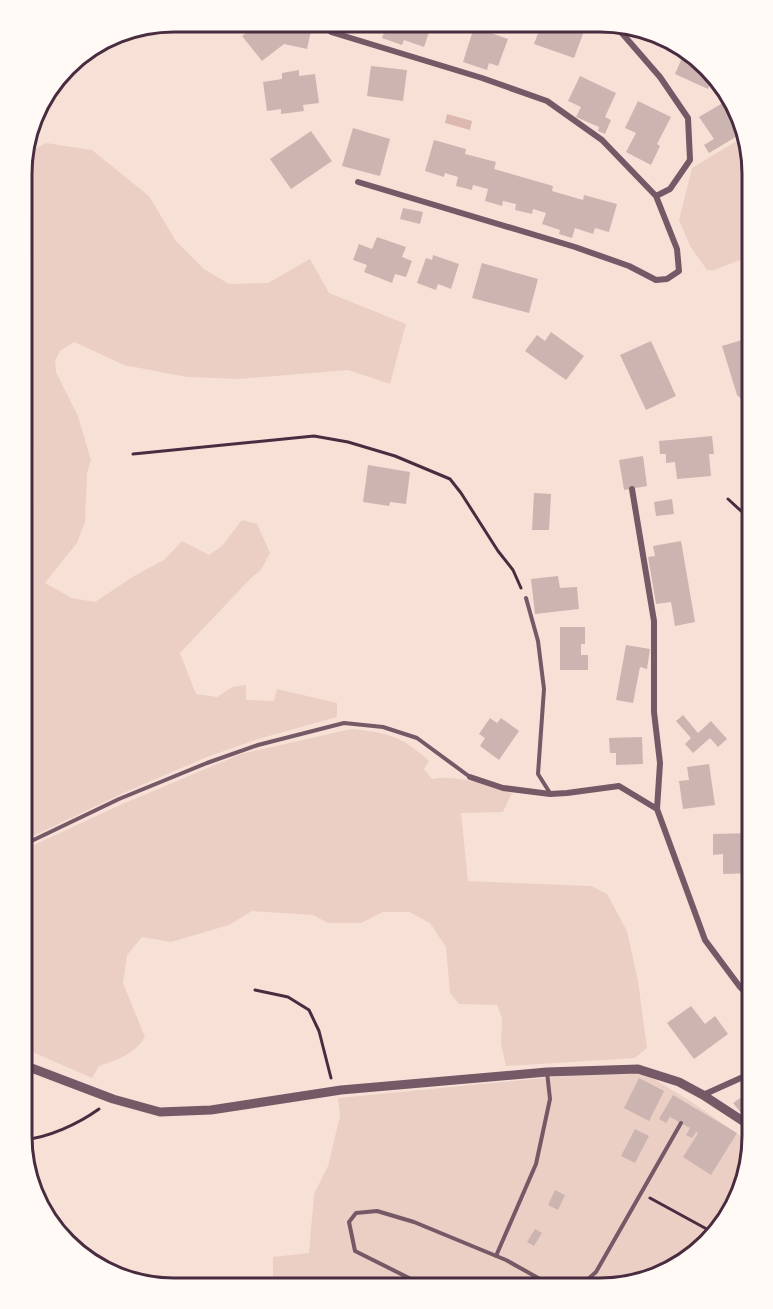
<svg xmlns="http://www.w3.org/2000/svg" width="773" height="1309" viewBox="0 0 773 1309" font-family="'Roboto Condensed',sans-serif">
<rect width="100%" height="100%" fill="#f7e1d7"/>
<!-- green -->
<path fill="#ebcfc5" d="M745,136L752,174V284L740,260L714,270H707L690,246L679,220L692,168Z
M46,143L92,150L149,196L176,241L204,269L229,284L268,283L310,259L329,293L406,324L390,384L348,370L238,379L187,377L124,365L74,342L60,351L55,361L56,372L78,416L91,460L87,473L85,522L77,543L45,583L72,598L95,602L134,576L164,560L182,541L209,555L222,546L242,520L257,524L270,553L261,570L251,578L180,653L196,694L217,697L232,687L246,685V700L274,701L277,689L337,703V717L258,739L207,757L121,794L21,842L22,155Z
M351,729C386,732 402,736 429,761L424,769L432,779C459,774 486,786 512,793L503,812L461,813L468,881L591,886L607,894L627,931L638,981L647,1048L635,1058L506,1066L501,1044L502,1019L497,1005L459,1004L450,993L446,947L430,923L409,912H383L361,923H328L313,915L252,911L229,925L171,942L142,937L127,955L123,983L145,1037C135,1054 117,1060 99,1066L92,1078L21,1047V851L120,805L241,754Z
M638,1069L693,1103L752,1144L721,1228L658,1277L600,1288L273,1287V1257L309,1253L314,1194L328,1166L340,1116L338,1098Z"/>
<!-- water -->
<path fill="#dcb8b0" d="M447,114L472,121L470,130L445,123Z
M752,552V568L745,570L742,554Z"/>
<!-- building -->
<path fill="#ccb4b1" d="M261,22H313L307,49L284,44L262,61L242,36Z
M388,22H392L432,23L424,47L404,40L402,45L382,38Z
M542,23L579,24L586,26L574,58L534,44Z
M474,27L508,39L498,66L489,63L487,70L463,62Z
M685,51L700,59L713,77L708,89L675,74Z
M371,66L407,70L403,101L367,96Z
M299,70V76L315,74L319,103L303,105L304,111L281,114V109L267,111L263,82L282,79V73Z
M580,76L616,93L605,117L611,120L605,134L598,131L599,127L576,117L581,107L568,101Z
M638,101L671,117L657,144L660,146L651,165L626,152L636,133L625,128Z
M726,101L744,132L709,153L704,145L714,139L699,117Z
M353,128L390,139L380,176L342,166Z
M311,131L332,161L291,189L270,159Z
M434,140L466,149L465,154L496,162L494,169L553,186L552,191L583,200L584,195L617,204L609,232L595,228L593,234L575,228L572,238L559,234L560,230L542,224L546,213L533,209L532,214L515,210L516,204L503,201L502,206L485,201L488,189L473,185L472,190L456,186L458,177L445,173L444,177L425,171Z
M403,208L423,212L420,224L400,219Z
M377,237L406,247L402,257L412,261L406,277L395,274L392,283L364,272L367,265L353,260L359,244L372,249Z
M433,255L459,264L451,289L438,284L436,290L417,283L426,258L432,260Z
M482,263L538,279L529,313L472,298Z
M551,332L584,356L566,380L525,351L537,335L545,341Z
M742,340L748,358L752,357V409L737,395L722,346Z
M651,341L676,396L646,410L620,355Z
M712,436L714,454H709L711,476L677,479L675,462L666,463V454H660L659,441Z
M643,456L647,486L624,490L619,460Z
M368,465L410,472L406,504L390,502L389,506L363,502Z
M534,493L551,494L549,530H532Z
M672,499L674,514L656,516L654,502Z
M681,541L695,622L675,626L671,602L656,604L648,557L655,556L653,546Z
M558,576L560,588L577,587L579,609L535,614L531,579Z
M560,627H585V644H581V655H588V670H560Z
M626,645L650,649L647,669L640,667L633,703L616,700Z
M683,715L698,733L711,721L727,739L718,747L710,738L693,753L685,744L691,738L676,721Z
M490,718L497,723L501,718L519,731L499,760L480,746L485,738L479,734Z
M642,737L643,764L616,765V753H610L609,738Z
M709,764L715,805L683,809L679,781L689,780L687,767Z
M752,833V873L723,874V854L713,855V834Z
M691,1006L705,1024L715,1016L728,1034L694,1059L667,1023Z
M639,1078L664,1091L649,1121L624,1108Z
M673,1095L737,1133L711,1175L683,1157L698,1133L696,1132L692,1138L686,1135L690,1128L670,1117L666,1123L659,1119Z
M740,1098L748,1110L742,1114L733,1103Z
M635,1129L649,1136L635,1163L621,1156Z
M555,1190L565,1195L558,1210L548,1205Z
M535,1229L542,1233L534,1246L527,1242Z"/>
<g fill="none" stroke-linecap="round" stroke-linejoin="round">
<!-- path -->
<path stroke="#4a2c40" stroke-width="3" d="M133,454L314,436L348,442L395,456L450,479L461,493L498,551L513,570L521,588
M728,499L752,521
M255,990L288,997L309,1010L319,1031L331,1078
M22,1140C48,1138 78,1124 99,1109
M650,1198L714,1233"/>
<!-- service -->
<path stroke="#755966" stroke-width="4" d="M526,598L538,641L544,689L538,774L550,793
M21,846L119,799L207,763L258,745L344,723L383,727L417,738L470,777
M496,1256L536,1164L550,1099L547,1072
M427,1287L355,1251L349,1222L356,1213L377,1211L414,1222L506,1260L556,1288
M578,1288L596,1272L681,1123"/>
<!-- minor -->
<path stroke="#755966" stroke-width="6" d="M331,32L482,78L547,101L602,140L656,196L670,189L690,160L688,118L660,77L614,24
M358,182L575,247L629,266L656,280L667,279L679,271L677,249L656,196
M632,489L654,621V712L660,763L657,809
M470,777L503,788L550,794L567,793L619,786L657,809L705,940L740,987L752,999
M703,1095L743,1077L752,1076"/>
<!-- tertiary -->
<path stroke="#755966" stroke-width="9" d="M21,1064L113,1099L160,1112L211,1110L341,1090L547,1072L638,1069L679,1082L703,1095L752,1127"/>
</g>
<!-- crop -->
<path d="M0 0H773V1309H0ZM174 32H600A142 142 0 0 1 742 174V1136A142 142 0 0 1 600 1278H174A142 142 0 0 1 32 1136V174A142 142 0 0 1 174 32Z" fill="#fffaf5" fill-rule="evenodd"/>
<path fill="none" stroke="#4a2c40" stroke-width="3" d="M174 32H600A142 142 0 0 1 742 174V1136A142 142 0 0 1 600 1278H174A142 142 0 0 1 32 1136V174A142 142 0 0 1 174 32Z"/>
</svg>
